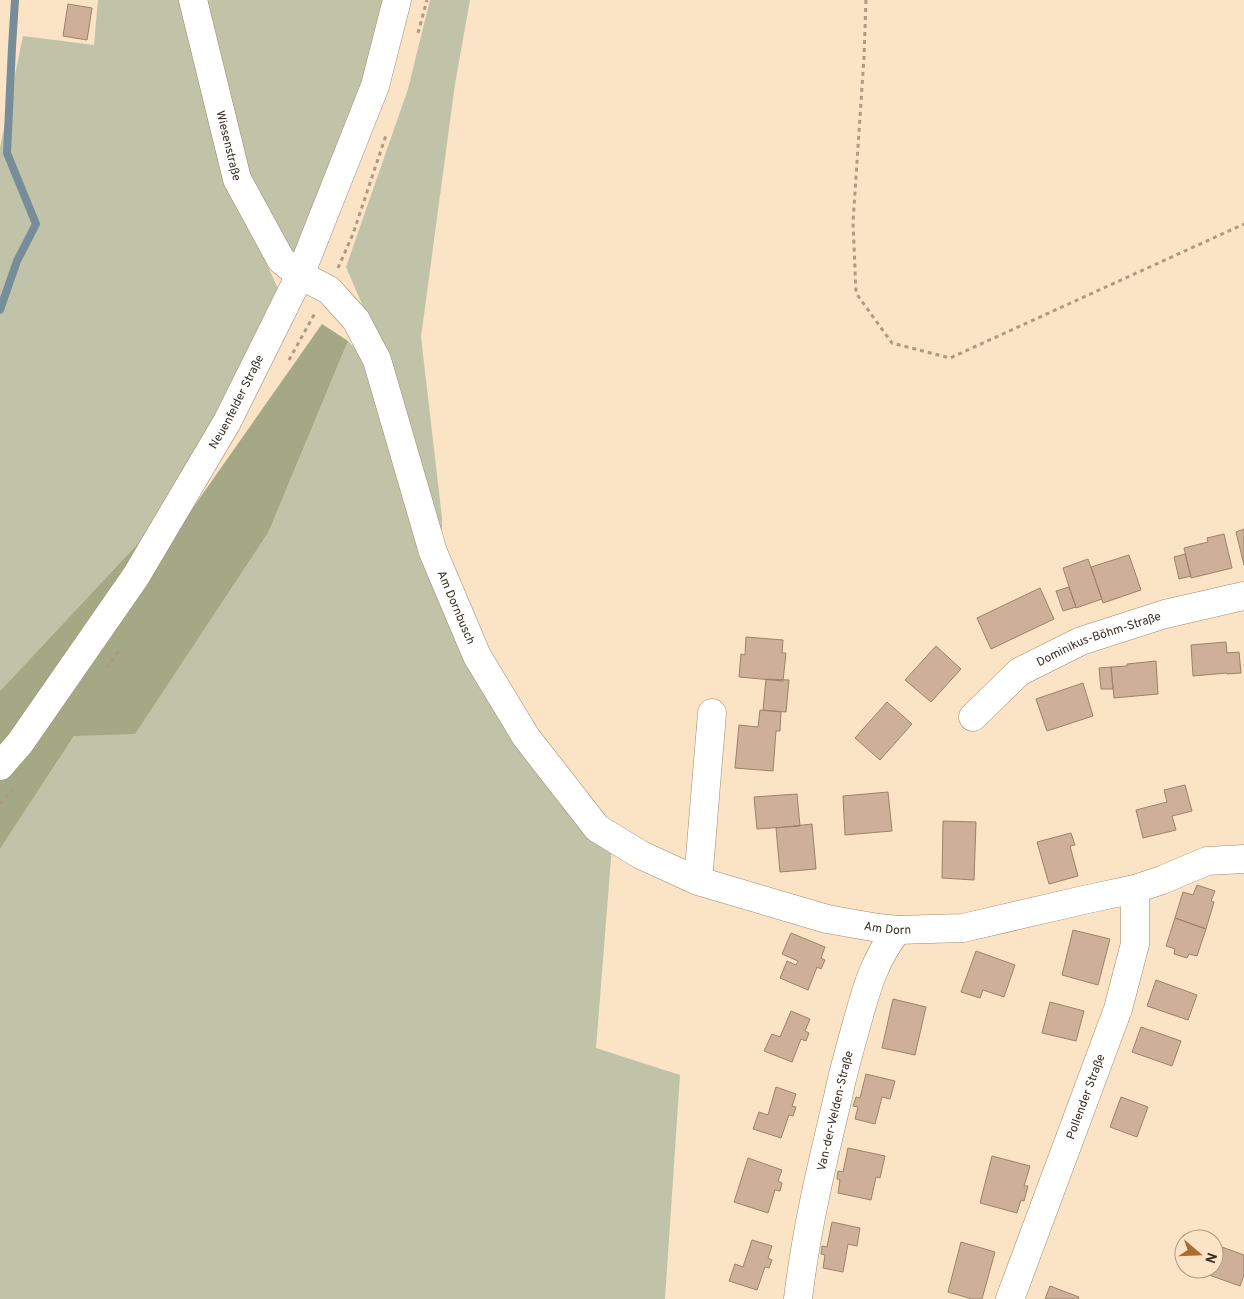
<svg xmlns="http://www.w3.org/2000/svg" width="1244" height="1299" viewBox="0 0 1244 1299" font-family="Overpass,sans-serif">
<rect width="100%" height="100%" fill="#fbe3c5"/>
<!-- green -->
<path fill="#c0c3a8" d="M98,0H189L232,188L281,295L157,537H144L0,691V147L23,36L94,45Z
M200,0H386L368,85L294,258L243,175Z
M430,0H470L455,84L421,337L442,518V545L388,365L346,267L408,89Z
M348,341L369,363L468,652L612,846L596,1048L680,1075L665,1299H0V849L74,736L269,531Z"/>
<!-- forest -->
<path fill="#a4a884" d="M322,324L348,341L269,531L135,734L74,736L0,849V691L144,537L171,539Z"/>
<g fill="none" stroke-linecap="round" stroke-linejoin="round">
<!-- stream -->
<path stroke="#788d9a" stroke-width="8" d="M0,310L17,261L36,224L7,153L12,47L15,0"/>
</g>
<!-- building -->
<path fill="#cdb097" stroke="#9d826a" d="M68,4L92,8L87,40L63,36Z
M1244,529V565L1236,532Z
M1224,534L1232,568L1191,578L1184,548L1208,542L1207,538Z
M1185,554L1191,576L1179,579L1174,557Z
M1129,555L1141,590L1103,603L1091,567Z
M1088,559L1102,599L1076,608L1063,568Z
M1069,587L1076,607L1063,611L1056,591Z
M1040,588L1054,619L991,649L977,618Z
M746,637L783,640L782,653H786L783,681L739,677L741,654L745,655Z
M1226,642L1227,653L1239,652L1241,673L1227,674V673L1193,676L1191,645Z
M936,646L961,669L931,702L905,680Z
M1156,661L1158,694L1114,698L1111,667L1127,666V664Z
M1111,667L1113,689H1101L1099,668Z
M766,679L789,680L786,712L763,710Z
M1083,683L1093,716L1047,731L1036,699Z
M887,702L912,724L880,760L855,738Z
M760,710L781,712L780,731H776L773,771L735,768L739,725L758,727Z
M1185,785L1192,811L1172,816L1176,830L1143,838L1136,810L1167,802L1164,790Z
M888,792L892,831L845,835L843,796Z
M797,794L800,826L757,829L754,797Z
M943,821L976,822L974,880L942,878Z
M812,824L816,869L780,872L776,828Z
M1071,833L1075,845L1070,846L1078,876L1049,884L1037,842Z
M1197,885L1215,891L1211,901L1214,902L1206,929L1175,918L1183,892L1193,895Z
M1175,918L1206,929L1197,956L1189,954L1187,958L1174,954L1175,949L1166,946Z
M1073,930L1110,939L1098,985L1062,975Z
M791,933L825,947L821,958L825,960L821,969L817,967L808,990L780,978L787,961L796,965L798,961L782,954Z
M976,951L1015,965L1004,997L983,990L980,998L961,992Z
M1156,980L1197,995L1188,1020L1147,1006Z
M893,999L926,1007L915,1055L882,1048Z
M1050,1002L1084,1011L1076,1041L1042,1033Z
M791,1011L810,1019L805,1031L809,1033L806,1041L801,1039L792,1062L764,1051L772,1034L780,1037Z
M1141,1027L1181,1041L1172,1066L1132,1052Z
M866,1074L895,1081L890,1099L882,1097L875,1124L855,1119L858,1107L853,1106L856,1097L860,1098Z
M776,1087L796,1094L792,1106L796,1107L793,1116L789,1115L781,1138L753,1129L759,1112L768,1115Z
M1121,1097L1148,1107L1137,1137L1110,1127Z
M848,1148L885,1156L880,1178L876,1177L871,1200L838,1193L840,1180L837,1179L838,1171L843,1172Z
M992,1156L1030,1166L1024,1186H1028L1024,1201L1021,1200L1017,1213L980,1203Z
M748,1158L782,1170L778,1181L782,1183L780,1191L775,1190L768,1213L734,1202Z
M832,1222L860,1228L857,1246L848,1244L843,1272L823,1268L825,1255L821,1254L822,1246L827,1247Z
M752,1240L772,1246L768,1258L772,1260L769,1268L765,1267L757,1290L729,1281L735,1264L743,1267Z
M961,1242L995,1252L982,1299H972L948,1292Z
M1219,1246L1244,1255V1275L1240,1286L1209,1275L1211,1269H1214V1260Z
M1050,1286L1079,1297L1078,1299H1045Z"/>
<g fill="none" stroke-linecap="round" stroke-linejoin="round">
<!-- minor casing -->
<g stroke="#a08a6e" stroke-width="29">
<g id="minor">
<path id="s1" d="M193,0L237,179L281,260L300,275L329,290L356,320L377,360L433,552L477,656L526,737L597,828L641,855L698,881L827,919L878,928L898,930L963,928L1088,899L1135,889L1162,880L1207,861L1244,859"/>
<path id="s2" d="M973,717L1019,672L1081,641L1165,614L1244,596"/>
<path d="M698,881L712,713"/>
<path id="s3" d="M798,1299C806,1230 822,1164 838,1097C843,1072 850,1048 857,1023C866,990 875,957 898,930"/>
<path id="s4" d="M1010,1299L1118,1009L1135,944V889"/>
</g>
</g>
<!-- secondary casing -->
<g stroke="#a08a6e" stroke-width="29">
<g id="secondary">
<path id="s5" d="M0,766L20,743L136,576L227,422L300,275L375,86L397,0"/>
</g>
</g>
<!-- path -->
<path stroke="#ad9a84" stroke-width="3" stroke-dasharray="4 4" stroke-linecap="butt" d="M866,0L864,57L853,222L856,293L892,343L950,358L1244,224
M418,33L427,0
M338,268L353,234L386,135
M289,360L315,313
M107,668L119,650
M0,804L13,789"/>
<!-- minor -->
<use href="#minor" stroke="#fff" stroke-width="28"/>
<!-- secondary -->
<use href="#secondary" stroke="#fff" stroke-width="28"/>
</g>
<g text-anchor="middle" stroke-width="4.5" stroke-linejoin="round" paint-order="stroke">
<!-- street labels -->
<g font-size="12" fill="#382e23" stroke="#fbe3c5">
<text dy="4" stroke="none"><textPath href="#s1" startOffset="150">Wiesenstraße</textPath></text>
<text dy="4" stroke="none"><textPath href="#s5" startOffset="435">Neuenfelder Straße</textPath></text>
<text dy="4" stroke="none"><textPath href="#s1" startOffset="679">Am Dornbusch</textPath></text>
<text dy="4" stroke="none"><textPath href="#s2" startOffset="151">Dominikus-Böhm-Straße</textPath></text>
<text dy="4" stroke="none"><textPath href="#s1" startOffset="1252">Am Dorn</textPath></text>
<text dy="4" stroke="none"><textPath href="#s4" startOffset="216">Pollender Straße</textPath></text>
<text dy="4" stroke="none"><textPath href="#s3" startOffset="192">Van-der-Velden-Straße</textPath></text>
</g>
</g>
<!-- north arrow -->
<g transform="translate(1199 1254) rotate(109)"><circle r="24" fill="#fbe3c5" stroke="#ad9b84"/>
<path d="M0-4L9 19L0 12L-9 19Z" fill="#aa6c31"/>
<text y="-8" font-size="14" font-weight="bold" text-anchor="middle" fill="#382e23">N</text>
</g>
</svg>
